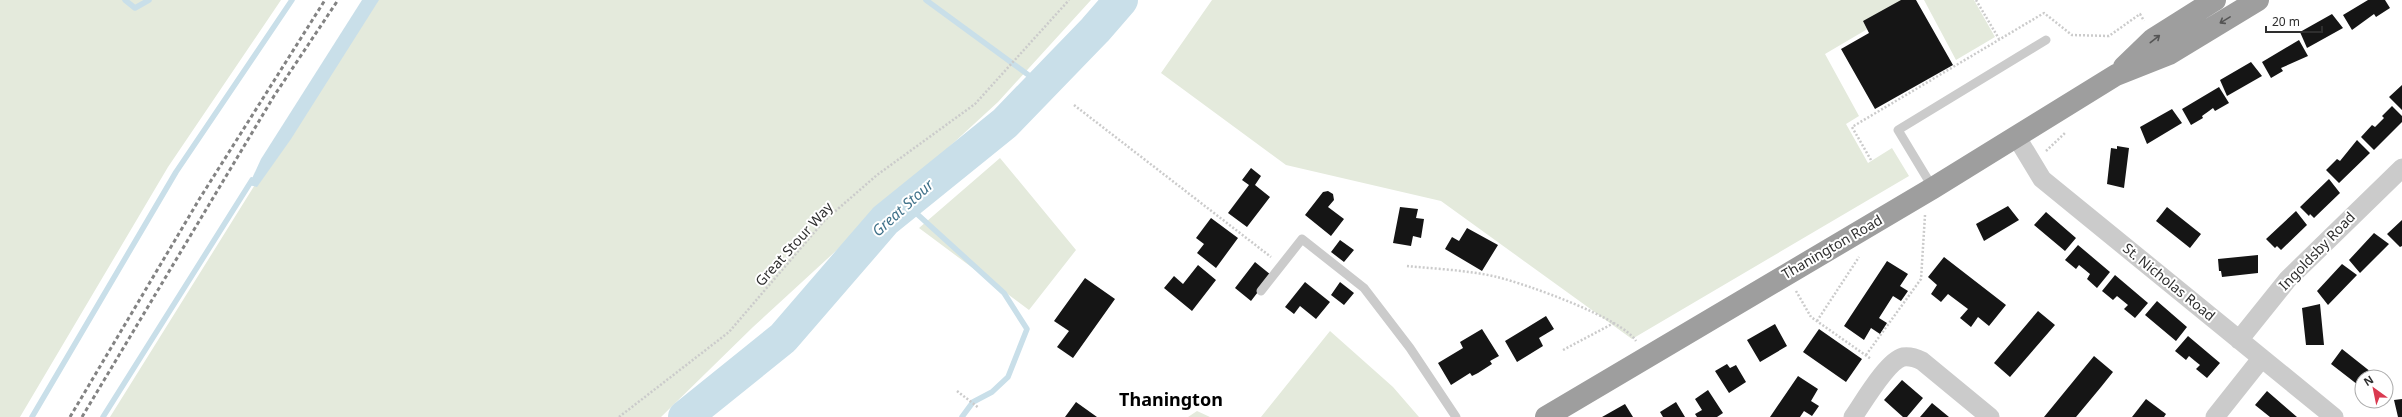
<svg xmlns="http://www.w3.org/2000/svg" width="2402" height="417" viewBox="0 0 2402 417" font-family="'Noto Sans',sans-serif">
<rect width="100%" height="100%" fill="#fff"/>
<!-- green -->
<path fill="#e4eadc" d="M0,0H281L168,167L20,417H0Z
M375,0H1091L998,102L753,327L661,417H110L311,95Z
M1212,0H1911L1910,4L1825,54L1859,116L1846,124L1868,163L1892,148L1909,176L1632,339L1441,201L1286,165L1161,73Z
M1924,0H1974L1995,37L1956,60Z
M1000,158L1076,250L1029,310L919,228Z
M1330,331L1393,387L1419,417H1261Z
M1197,411L1210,417H1188Z"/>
<!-- water -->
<path fill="#c9dfe9" d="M362,0H379L291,139L257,187L249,185L261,159Z"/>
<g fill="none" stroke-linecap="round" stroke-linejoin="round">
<!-- stream -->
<path stroke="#c9dfe9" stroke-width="5.5" d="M125,0L135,8L149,0
M926,0L1042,85
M905,203L1004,293L1027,329L1008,377L992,392L973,402L962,417
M32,417L176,172L292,0
M103,417L252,180"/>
<!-- river -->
<path stroke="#c9dfe9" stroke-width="34" d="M685,417L783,338L885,220L1005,123L1095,30L1121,0"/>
</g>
<!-- building -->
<path fill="#151515" d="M1901,0H1916L1953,65L1875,109L1841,49L1869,33L1863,21Z
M2368,0H2385L2390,8L2376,17L2374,14L2352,30L2343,15Z
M2332,14L2343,28L2307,48L2300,32Z
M2299,40L2308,56L2281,68L2283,71L2271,78L2262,62Z
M2251,62L2262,76L2227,96L2220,80Z
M2402,85V110L2389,97Z
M2219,87L2229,103L2215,111L2213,108L2209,111L2202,116L2203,118L2191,125L2182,109Z
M2392,106L2402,116V122L2374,150L2361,137L2372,125L2375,127L2384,118L2382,116Z
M2172,109L2182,123L2147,144L2140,127Z
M2357,140L2370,153L2339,183L2326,170L2337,159L2340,161Z
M2117,146L2129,148L2124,188L2107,184L2111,148L2117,149Z
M1251,168L1261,176L1255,185L1270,197L1247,227L1228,213L1249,185L1242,180Z
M2329,179L2340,193L2314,218L2310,214L2309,216L2300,207Z
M1328,191L1333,194L1334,200L1328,207L1344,219L1331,236L1305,215L1323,192Z
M2008,206L2019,220L1984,241L1976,224Z
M1400,207L1418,209L1416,218L1424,219L1421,238L1413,236L1411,246L1393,243Z
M2167,207L2201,234L2190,248L2156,221Z
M2296,211L2307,225L2281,250L2277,246L2275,248L2266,239Z
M2046,212L2076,238L2065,251L2034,225Z
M1211,218L1238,238L1216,268L1197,253L1204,244L1196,238Z
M2402,220V246L2400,247L2387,234Z
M1467,228L1498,245L1482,271L1445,249L1452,237L1459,241Z
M2374,233L2389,244L2360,273L2349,260Z
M1340,240L1354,250L1344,262L1331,252Z
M2078,245L2110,272L2097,288L2087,279L2090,274L2079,265L2076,269L2065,260Z
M2258,255V273L2222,277L2221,271H2219L2218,259Z
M1944,257L2006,305L1989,326L1978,317L1971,327L1960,318L1968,309L1948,294L1941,302L1931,294L1937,285L1928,277Z
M1887,261L1908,274L1900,286L1908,291L1901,301L1893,296L1879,318L1887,323L1880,334L1871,328L1864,340L1844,326Z
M1255,262L1271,275L1251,301L1235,288Z
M2342,264L2357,275L2328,305L2317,291Z
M1198,265L1216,280L1192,311L1164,288L1174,276L1183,284Z
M2115,275L2148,303L2135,318L2124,309L2128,305L2117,296L2113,300L2102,291Z
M1085,278L1115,299L1073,358L1057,347L1069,331L1054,321Z
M1305,282L1330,302L1316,319L1300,306L1294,314L1285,307Z
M1340,282L1354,293L1344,305L1331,295Z
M2157,301L2187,327L2176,341L2145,315Z
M2320,304L2324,345H2306L2302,308Z
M2038,311L2055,325L2010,377L1994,363Z
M1546,316L1554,329L1539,338L1543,346L1517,362L1505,341Z
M1775,324L1787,346L1760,362L1747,340Z
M1482,329L1499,356L1490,361L1492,364L1478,373L1472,376L1470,373L1451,385L1438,363L1463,348L1460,342Z
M1819,329L1862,359L1846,382L1803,352Z
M2188,336L2220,363L2207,378L2196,369L2200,365L2195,361L2189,356L2186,360L2175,351Z
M2342,349L2376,376L2362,377V388L2331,364Z
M2094,356L2113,372L2101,387L2076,417H2044Z
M1727,364L1730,368L1736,365L1746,382L1729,393L1715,371Z
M1798,376L1818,389L1811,401L1819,406L1812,416L1804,411L1800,417H1770Z
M1902,380L1923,398L1907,417H1903L1884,400Z
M1708,390L1723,413L1717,417H1697L1695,414L1702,410L1695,399Z
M2267,391L2297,417H2270L2255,405Z
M2146,399L2166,414L2164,417H2132Z
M2402,399V417H2398L2394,400Z
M1076,402L1097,417H1065Z
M1676,402L1685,417H1663L1660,412Z
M1932,403L1949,417H1920Z
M1625,404L1633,417H1602Z"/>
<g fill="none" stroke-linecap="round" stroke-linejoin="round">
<!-- path -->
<path stroke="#cbcbcb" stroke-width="2.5" stroke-dasharray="2 2" stroke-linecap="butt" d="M1976,0L1999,39
M1074,105L1271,257
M2046,151L2066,132
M1871,160L1852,127L2044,13L2072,35L2109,36L2140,14L2144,21
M1407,266C1436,269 1468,270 1497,277C1526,284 1622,318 1636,341
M1796,291L1811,317L1871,359
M1817,321L1859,257
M1563,350L1614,323
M1866,355L1921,279L1925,215
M957,391L979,408
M619,417L729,332L824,221L877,175L975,104L1069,0"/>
<!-- service -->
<path stroke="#cbcbcb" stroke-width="9" d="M1933,188L1898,130L2046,40
M1261,291L1302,239L1364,288L1410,348L1456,417"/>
<!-- minor -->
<path stroke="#cbcbcb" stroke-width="19" d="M2016,136L2042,179L2334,417
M2239,340L2288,279L2402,168
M1853,417C1863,403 1887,361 1903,357C1910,356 1916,358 1922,361L1990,417
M2215,417L2261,359"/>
<!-- trunk -->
<path stroke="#9e9e9e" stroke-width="22" d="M2124,67L2153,39L2215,0
M1546,417L1933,188L2116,75L2169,54L2258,0"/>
<!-- rail -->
<path stroke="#838383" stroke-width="3" stroke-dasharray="4 3" stroke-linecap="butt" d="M70,417L200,198L325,0
M82,417L274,96L338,0"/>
</g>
<!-- one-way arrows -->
<defs><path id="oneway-shaft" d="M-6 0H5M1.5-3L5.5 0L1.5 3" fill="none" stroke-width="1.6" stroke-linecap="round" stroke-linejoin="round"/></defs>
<g stroke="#555">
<use href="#oneway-shaft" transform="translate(2225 20) rotate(149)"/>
<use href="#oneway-shaft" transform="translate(2155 39) rotate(-38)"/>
</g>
<g text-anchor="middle" stroke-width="4" stroke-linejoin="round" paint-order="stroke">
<!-- street labels -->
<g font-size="14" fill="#2e2e2e" stroke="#fff">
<text transform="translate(794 244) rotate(-48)" y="5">Great Stour Way</text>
<text transform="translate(1832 247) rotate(-30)" y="5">Thanington Road</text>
<text transform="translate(2317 251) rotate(-46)" y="5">Ingoldsby Road</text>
<text transform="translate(2169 282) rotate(39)" y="5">St. Nicholas Road</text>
</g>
<!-- water labels -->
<g font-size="15" font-style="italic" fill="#41728a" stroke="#fff">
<text transform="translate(903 208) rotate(-42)" y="5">Great Stour</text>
</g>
<!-- district labels -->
<g font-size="18" font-weight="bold" fill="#000" stroke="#fff">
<text x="1171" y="406">Thanington</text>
</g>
</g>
<!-- north arrow -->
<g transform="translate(2374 389) rotate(327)"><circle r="19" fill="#ffffff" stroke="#ababab"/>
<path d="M0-3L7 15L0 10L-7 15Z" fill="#da3a50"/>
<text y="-6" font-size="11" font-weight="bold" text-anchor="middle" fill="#2e2e2e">N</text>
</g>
<!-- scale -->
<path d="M2266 26v6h56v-6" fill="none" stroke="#2e2e2e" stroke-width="2"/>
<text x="2272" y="26" font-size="12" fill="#2e2e2e" stroke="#ffffff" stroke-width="3" paint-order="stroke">20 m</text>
</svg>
